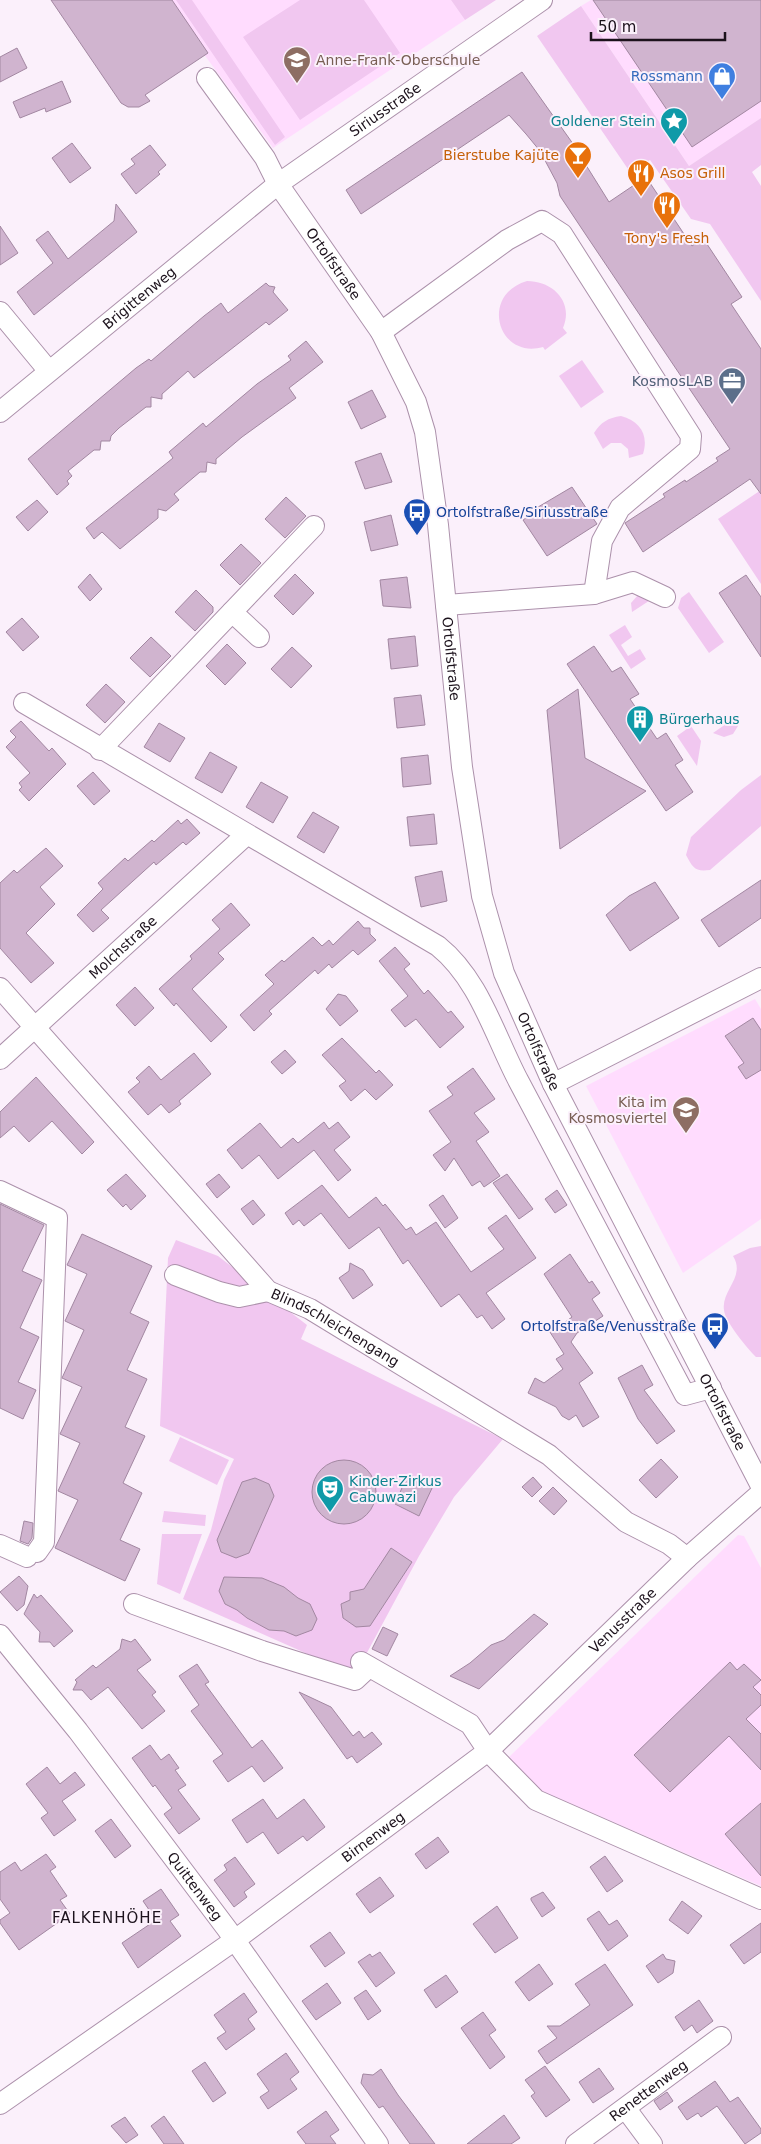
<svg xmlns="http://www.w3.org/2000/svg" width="761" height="2144" viewBox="0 0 761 2144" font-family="'DejaVu Sans',sans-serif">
<rect width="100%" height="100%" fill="#fbf0fb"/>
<!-- built -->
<path fill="#ffdcfe" d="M164,0H451L465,20L273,148Z
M591,0H761V118L689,166L581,6Z
M755,999L761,1009V1219L683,1273L586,1086Z
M738,1535L744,1536L761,1568V1886L544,1792L522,1777L508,1758Z"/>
<!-- green -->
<path fill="#f1c7f0" d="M176,0H192L285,137L275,145Z
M300,0H364L400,53L300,120L243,37Z
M451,0H496L465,20Z
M581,6L689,166L761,118V165L752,172L761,186V301L710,224L691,219L650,160L630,172L537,36Z
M527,281C553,281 574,302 563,328L567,333L545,350L543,347C498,360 479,295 527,281Z
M582,360L604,392L581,408L559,376Z
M621,416C640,421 649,435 643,454L629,458L628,449L621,443H611L603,449L594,433C601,422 608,418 621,416Z
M761,490V584L718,519Z
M689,592L724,642L709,653L678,608L681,598Z
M638,595L655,597L632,612L631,603Z
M625,625L632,637L621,645L628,656L640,649L646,659L631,669L609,635Z
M736,717L738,726L733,734L724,737L713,733Z
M691,726L701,741L697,766L677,736Z
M761,775V826L710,870C695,872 693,868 686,855L691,837L741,790Z
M176,1240L218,1256L307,1325L301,1339L503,1439L454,1497L419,1556L355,1675L183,1599L211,1530L224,1480L234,1459L160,1426L168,1258Z
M761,1246V1357H756C748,1349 725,1322 724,1310C721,1290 746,1277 733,1256L750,1248Z
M180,1437L229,1460L217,1485L169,1461Z
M164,1511L206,1515L205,1526L162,1522Z
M162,1534H202L180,1594L157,1584Z"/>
<!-- building -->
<path fill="#d0b4cf" stroke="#a287a1" d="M51,0H172L208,53L145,95L150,101L139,107H128L121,103Z
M593,0H761V101L692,147Z
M17,48L27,68L0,82V57Z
M522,72L571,141L609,202L646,177L692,246L703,238L742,297L731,304L761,349V494L750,479L643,552L625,523L665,497L663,494L685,480L686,482L718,461L716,458L730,449L588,238L560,196L557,183L540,151L526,134L509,115L361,214L346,190Z
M62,81L71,102L46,112L45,108L20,118L13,102Z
M72,143L91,168L70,183L52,158Z
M150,145L166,165L158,172L160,174L136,194L121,174L135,164L131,159Z
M116,204L137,232L34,315L17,292L53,263L36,240L48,231L68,259L114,221Z
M0,226L18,253L0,265Z
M266,283L269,286L275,287L273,292L288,310L269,325L266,322L194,378L188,371L162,394V399L151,397V407H146L119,428L111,436L110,441H101L100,450H94L68,471L72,476L67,481L69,484L57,495L28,459L136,368L149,359L151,361L204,316L221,303L228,313Z
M306,341L323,362L289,388L296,398L242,437L216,459V464L207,462L206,472H200L174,494L179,500L166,511L158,509V518L120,549L102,532L94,539L86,528L173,458L169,452L203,423L206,427L257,384L291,360L288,356Z
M372,390L386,417L361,429L348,402Z
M381,453L392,482L365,489L355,462Z
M572,487L597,524L547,556L523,520L535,512L533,510Z
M286,497L306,516L285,538L265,519Z
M37,500L48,512L28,531L16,517Z
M391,515L398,545L371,551L364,522Z
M241,544L261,563L240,585L220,565Z
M90,574L102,589L90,601L78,587Z
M295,574L314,593L293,615L274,596Z
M746,575L761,597V657L719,593Z
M407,577L411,608L383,606L380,580Z
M196,590L213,607V612L195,631L175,612Z
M22,618L39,637L23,651L6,632Z
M415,636L418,666L391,669L388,639Z
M151,637L171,656L150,677L130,658Z
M227,644L246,663L225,685L206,666Z
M594,646L612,672L621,667L639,694L630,699L657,739L666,733L683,760L675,765L693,792L666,811L567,664Z
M292,647L312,666L291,688L271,669Z
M106,684L125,702L105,723L86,705Z
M578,689L585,758L646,791L560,849L547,710Z
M421,695L425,725L397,728L394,698Z
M21,721L49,751L52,748L66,764L29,801L19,790L22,787L19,783L30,773L6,747L16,737L10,731Z
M159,723L185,738L170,762L144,747Z
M210,752L237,767L222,793L195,778Z
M428,755L431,784L403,787L401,758Z
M93,772L110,791L94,805L77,786Z
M261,782L288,797L273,823L246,807Z
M313,812L339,827L324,853L297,837Z
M434,814L437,844L410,846L407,817Z
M187,819L200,833L186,845L183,842L156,865L154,862L101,910L109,918L93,932L77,915L103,889L98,883L125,858L128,861L152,840L154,842L178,820L181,824Z
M46,848L63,866L40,887L55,904L26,933L54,963L31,983L0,948V883L14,870L17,873Z
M442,871L447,901L421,907L415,877Z
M761,880V918L719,947L701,920Z
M655,882L679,918L630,951L606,915L629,896Z
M231,903L250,925L218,953L224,959L192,989L227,1027L211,1042L176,1003L174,1006L159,989L192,959L190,956L220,929L212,920Z
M358,921L364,928H370V934L376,940L358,955L353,950L332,968L329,964L318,974L315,970L269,1011L272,1014L254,1031L240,1015L274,984L265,975L282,960L284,962L313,937L322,946L329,940L333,945Z
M395,947L410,964L404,969L424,994L428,990L448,1013L451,1011L464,1027L440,1048L416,1019L405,1027L391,1010L408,996L379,961Z
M135,987L154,1008L135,1026L116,1005Z
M338,994L346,996L358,1011L340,1026L326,1009Z
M753,1018L761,1030V1070L746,1079L738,1067L744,1063L725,1036Z
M342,1038L376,1073L379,1070L393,1085L376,1100L365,1089L351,1101L339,1086L346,1081L322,1055Z
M285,1050L296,1062L282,1074L271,1062Z
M194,1053L211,1074L179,1101L181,1104L169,1113L161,1104L148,1115L128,1092L140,1082L136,1078L149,1066L161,1080Z
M473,1068L495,1099L474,1113L489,1132L476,1141L500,1176L484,1187L480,1181L472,1186L454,1158L445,1171L433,1155L451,1142L429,1111L453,1095L447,1087Z
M36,1077L94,1142L82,1154L52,1121L29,1142L14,1126L0,1138V1112Z
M324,1122L329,1129L338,1122L350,1137L334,1150L351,1170L338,1181L314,1150L278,1179L259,1155L242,1169L227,1150L260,1123L281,1148L293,1138L298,1143Z
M126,1174L146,1196L131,1210L126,1204L123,1207L107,1190Z
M219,1174L230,1187L217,1198L206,1184Z
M507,1174L533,1209L519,1219L493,1183Z
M322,1185L349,1218L376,1197L383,1206L385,1204L406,1230L411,1227L416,1235L436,1222L471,1272L504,1249L488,1228L506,1215L536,1258L486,1293L505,1319L492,1329L482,1315L477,1318L459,1294L441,1307L408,1260L403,1264L379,1227L349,1249L321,1213L304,1226L299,1220L293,1225L285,1213Z
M557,1190L567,1205L555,1213L545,1199Z
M443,1195L458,1218L445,1228L429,1205Z
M253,1200L265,1215L253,1225L241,1209Z
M0,1204L44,1225L22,1271L42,1280L20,1328L39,1337L18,1382L36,1390L23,1419L0,1408Z
M82,1234L152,1266L130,1313L149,1322L127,1370L147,1379L125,1427L145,1436L123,1483L142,1493L120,1540L140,1549L125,1581L55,1548L78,1500L58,1491L80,1443L60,1434L82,1387L62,1378L84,1330L65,1321L87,1274L67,1265Z
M570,1254L589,1283L592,1281L600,1293L592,1299L603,1316L577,1333L571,1342L593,1373L579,1383L599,1417L583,1427L576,1415L569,1420L562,1416L556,1407L528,1393L535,1378L544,1383L563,1369L556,1359L564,1354L548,1329L558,1323L560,1326L572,1317L544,1274Z
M350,1263L363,1270L373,1285L353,1299L339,1278L349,1271Z
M642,1365L653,1385L644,1390L675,1431L657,1444L638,1419L618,1378Z
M661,1459L678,1477L656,1498L639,1480Z
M312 1492a32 32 0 1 1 64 0a32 32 0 1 1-64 0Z
M408,1474L433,1486L419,1516L395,1504Z
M533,1477L542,1487L532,1497L522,1487Z
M255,1478L269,1484L274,1496L249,1553L236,1558L221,1552L217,1540L242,1482Z
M553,1487L567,1501L554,1515L539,1501Z
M24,1521L33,1523L32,1538L28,1544L20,1541Z
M391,1548L412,1562L370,1626L356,1627L343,1618L341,1604L350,1600V1592L364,1589Z
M19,1576L28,1586L24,1605L17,1611L0,1592Z
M224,1577L262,1578L284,1587L298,1598L310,1604L317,1619L312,1630L296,1636L284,1631L269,1630L247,1618L237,1610L225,1604L219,1591Z
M34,1594L37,1598L41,1595L73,1631L54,1647L50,1642H39L40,1632L24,1614Z
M534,1614L548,1624L479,1689L450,1676L470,1663L491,1645L504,1640Z
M383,1627L398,1634L387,1656L372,1649Z
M122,1639L131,1642L135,1639L151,1660L137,1670L156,1692L152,1695L165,1711L142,1729L108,1687L91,1700L82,1690H73L77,1682L75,1680L93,1665L96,1668L120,1649Z
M730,1662L737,1670L744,1664L761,1680L753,1687L761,1695V1705L746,1719L761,1734V1770L729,1736L670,1792L634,1755Z
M197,1664L209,1682L205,1684L252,1748L262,1740L283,1768L264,1782L252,1766L228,1782L213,1761L223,1754L191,1711L199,1705L179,1676Z
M299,1692L331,1707L353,1736L359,1731L364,1738L372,1732L382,1744L357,1763L352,1756L347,1759Z
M150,1745L161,1760L169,1754L179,1768L175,1770L186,1785L178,1790L200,1819L179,1834L164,1814L172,1808L155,1785L153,1787L132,1758Z
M47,1767L60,1784L75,1772L85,1785L62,1801L76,1820L54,1836L41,1818L48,1813L26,1784Z
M263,1799L277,1819L304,1799L325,1827L307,1841L303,1836L278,1854L263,1832L247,1843L232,1820Z
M761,1803V1876L725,1834Z
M111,1819L131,1846L115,1858L95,1831Z
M438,1837L449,1852L426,1869L415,1854Z
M46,1854L56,1867L50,1871L67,1896L60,1900L70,1914L19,1950L0,1923V1920L10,1913L0,1899V1872L15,1862L21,1871Z
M605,1856L623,1881L607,1892L590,1867Z
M235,1857L255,1884L244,1892L247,1897L234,1907L214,1880L227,1870L224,1865Z
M380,1877L394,1896L370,1913L356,1894Z
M161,1889L179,1915L170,1921L181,1936L138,1968L122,1943L156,1920L143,1901Z
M543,1892L555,1908L542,1917L531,1900V1898Z
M682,1901L702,1916L688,1934L669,1920Z
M497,1906L518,1938L495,1953L473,1924Z
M599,1911L609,1925L617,1920L628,1936L608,1951L587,1919Z
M761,1923V1952L744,1964L730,1945Z
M330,1932L345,1953L325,1967L310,1946Z
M380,1952L395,1973L376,1987L358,1962L370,1954L372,1957Z
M663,1954L666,1959L675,1961L673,1973L658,1983L646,1966Z
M539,1964L553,1984L529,2001L515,1982Z
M605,1964L633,2005L547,2064L538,2051L557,2038L547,2026H560L590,2005L575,1984Z
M446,1975L458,1992L436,2008L424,1990Z
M327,1983L341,2003L316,2020L302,2001Z
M366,1990L381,2011L368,2020L354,1998Z
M244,1993L257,2012L248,2019L255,2029L226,2050L217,2038L226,2032L214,2015Z
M699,2000L713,2021L697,2033L692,2025L684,2031L675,2017Z
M483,2012L496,2030L489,2035L505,2057L490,2069L461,2028Z
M286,2053L299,2072L290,2079L297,2089L268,2109L260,2097L269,2091L257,2074Z
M205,2062L226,2093L213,2102L192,2071Z
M545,2066L570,2100L546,2117L531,2096L535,2093L525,2080Z
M599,2068L614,2089L593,2103L579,2082Z
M381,2069L398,2095L435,2144H410L383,2106L379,2108L361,2083L363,2074L373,2075Z
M715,2081L730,2102L738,2097L761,2129V2133L745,2144L717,2106L701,2117L698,2113L687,2120L678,2107Z
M667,2092L673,2101L660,2110L654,2101Z
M326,2111L339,2130L330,2136L336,2144H306L297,2132Z
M504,2115L520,2138L511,2144H467Z
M164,2116L184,2144H164L151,2126Z
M125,2117L138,2135L126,2143L111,2126Z"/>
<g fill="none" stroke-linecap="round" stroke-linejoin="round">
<!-- minor casing -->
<g stroke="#ac91ab" stroke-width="22">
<g id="minor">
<path id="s1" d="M207,78L265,158L278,184L381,332L416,402L425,432L438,525L462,767L482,896L504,973L553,1084L761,1486"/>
<path d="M0,312L48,370"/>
<path d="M381,332L507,240L542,221L562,234L691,436L690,449L620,508L602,541L594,594"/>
<path id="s2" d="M0,412L278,184L542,0"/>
<path d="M446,605L594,594L633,582L665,597"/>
<path d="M232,612L259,637"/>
<path d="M24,703L438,946C479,979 494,1034 518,1080C574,1185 630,1290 685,1395L711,1388"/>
<path d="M100,750L314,526"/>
<path id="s3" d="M0,988L268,1291L310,1309L549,1455L626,1522L669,1544L687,1558"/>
<path id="s4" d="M0,1059L246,835"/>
<path d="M553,1084L761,978"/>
<path d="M0,1191L57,1218L44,1542L37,1552"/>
<path d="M175,1275L219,1292L239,1297L268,1291"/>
<path d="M0,1545L27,1557"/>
<path d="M134,1604L262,1651L355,1680L369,1667"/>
<path id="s5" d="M0,1635L78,1731L227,1929L378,2144"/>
<path d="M361,1662L470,1724L488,1751L536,1800L761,1899"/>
<path id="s6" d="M0,2104L235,1940L488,1751L687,1558L761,1493"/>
<path d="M626,2109L652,2144"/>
<path id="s7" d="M576,2144L721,2037"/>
</g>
</g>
<!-- minor -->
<use href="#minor" stroke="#fff" stroke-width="20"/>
</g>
<!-- icons -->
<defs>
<g id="school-pin" transform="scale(1.4375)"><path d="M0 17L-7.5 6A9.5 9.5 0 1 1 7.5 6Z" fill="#8d6e63" stroke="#fbf0fb"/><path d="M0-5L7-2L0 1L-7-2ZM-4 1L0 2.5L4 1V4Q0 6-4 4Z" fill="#fff"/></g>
<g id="shop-pin" transform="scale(1.4375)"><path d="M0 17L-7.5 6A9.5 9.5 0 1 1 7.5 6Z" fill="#3f7fe0" stroke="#fbf0fb"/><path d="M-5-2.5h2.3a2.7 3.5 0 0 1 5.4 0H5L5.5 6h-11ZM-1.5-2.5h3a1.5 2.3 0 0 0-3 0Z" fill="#fff"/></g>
<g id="sight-pin" transform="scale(1.4375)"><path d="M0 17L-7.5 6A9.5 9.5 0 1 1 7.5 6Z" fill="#0f9aa8" stroke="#fbf0fb"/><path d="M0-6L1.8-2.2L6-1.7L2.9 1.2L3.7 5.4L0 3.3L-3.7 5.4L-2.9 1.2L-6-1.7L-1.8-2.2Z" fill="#fff"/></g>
<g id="bar-pin" transform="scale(1.4375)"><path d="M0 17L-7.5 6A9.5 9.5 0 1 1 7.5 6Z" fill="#e8710a" stroke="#fbf0fb"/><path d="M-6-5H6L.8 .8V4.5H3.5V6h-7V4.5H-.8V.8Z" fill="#fff"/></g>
<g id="restaurant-pin" transform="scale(1.4375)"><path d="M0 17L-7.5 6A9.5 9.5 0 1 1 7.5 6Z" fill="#e8710a" stroke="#fbf0fb"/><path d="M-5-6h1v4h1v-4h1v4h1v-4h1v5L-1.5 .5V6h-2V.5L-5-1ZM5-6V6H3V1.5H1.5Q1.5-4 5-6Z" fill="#fff"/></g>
<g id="office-pin" transform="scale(1.4375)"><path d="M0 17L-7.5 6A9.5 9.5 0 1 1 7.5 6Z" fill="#5c6f8a" stroke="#fbf0fb"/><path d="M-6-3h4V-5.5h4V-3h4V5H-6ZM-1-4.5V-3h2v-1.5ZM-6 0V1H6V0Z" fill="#fff"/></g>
<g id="bus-pin" transform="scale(1.4375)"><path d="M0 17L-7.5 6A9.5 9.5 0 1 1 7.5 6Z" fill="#1a4fb4" stroke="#fbf0fb"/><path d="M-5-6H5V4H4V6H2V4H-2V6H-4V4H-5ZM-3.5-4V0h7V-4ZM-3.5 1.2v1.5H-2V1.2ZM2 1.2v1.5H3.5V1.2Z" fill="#fff"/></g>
<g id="building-pin" transform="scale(1.4375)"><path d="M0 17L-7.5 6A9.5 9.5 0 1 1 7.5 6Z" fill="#0f9aa8" stroke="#fbf0fb"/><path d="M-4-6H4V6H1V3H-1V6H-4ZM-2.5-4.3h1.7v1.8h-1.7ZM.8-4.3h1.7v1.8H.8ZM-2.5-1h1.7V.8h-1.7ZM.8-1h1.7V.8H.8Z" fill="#fff"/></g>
<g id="theatre-pin" transform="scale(1.4375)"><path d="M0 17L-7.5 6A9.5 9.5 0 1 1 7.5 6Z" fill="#0f9aa8" stroke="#fbf0fb"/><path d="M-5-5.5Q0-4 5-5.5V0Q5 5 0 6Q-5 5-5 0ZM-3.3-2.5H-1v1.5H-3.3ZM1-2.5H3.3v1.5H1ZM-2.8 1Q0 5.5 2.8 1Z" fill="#fff"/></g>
</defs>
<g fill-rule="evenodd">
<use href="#school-pin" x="297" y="60"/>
<use href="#shop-pin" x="722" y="76"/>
<use href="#sight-pin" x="674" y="121"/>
<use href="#bar-pin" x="578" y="155"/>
<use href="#restaurant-pin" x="641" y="173"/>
<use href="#restaurant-pin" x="667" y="205"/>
<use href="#office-pin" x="732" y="381"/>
<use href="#bus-pin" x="417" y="512"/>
<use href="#building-pin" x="640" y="719"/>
<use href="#school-pin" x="686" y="1110"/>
<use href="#bus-pin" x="715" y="1326"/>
<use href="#theatre-pin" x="330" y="1489"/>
</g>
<g text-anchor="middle" stroke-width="4" stroke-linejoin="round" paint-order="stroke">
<!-- education labels -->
<g font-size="14" fill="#785e54" stroke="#fbf0fb" text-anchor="start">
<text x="316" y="65">Anne-Frank-Oberschule</text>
<text x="667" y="1107" text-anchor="end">Kita im<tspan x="667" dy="16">Kosmosviertel</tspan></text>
</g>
<!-- shop labels -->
<g font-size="14" fill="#366cbe" stroke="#fbf0fb" text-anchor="end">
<text x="703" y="81">Rossmann</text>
</g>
<!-- street labels -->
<g font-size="14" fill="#1c121c" stroke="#fbf0fb">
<text dy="5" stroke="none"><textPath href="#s2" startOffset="490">Siriusstraße</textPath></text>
<text dy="5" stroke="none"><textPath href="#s1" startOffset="225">Ortolfstraße</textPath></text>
<text dy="5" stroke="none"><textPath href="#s2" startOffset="180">Brigittenweg</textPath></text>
<text dy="5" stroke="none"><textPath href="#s1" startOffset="646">Ortolfstraße</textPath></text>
<text dy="5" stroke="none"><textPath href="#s4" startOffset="166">Molchstraße</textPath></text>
<text dy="5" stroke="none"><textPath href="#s1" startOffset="1051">Ortolfstraße</textPath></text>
<text dy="5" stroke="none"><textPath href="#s3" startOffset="481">Blindschleichengang</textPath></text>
<text dy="5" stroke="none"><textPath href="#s1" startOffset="1456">Ortolfstraße</textPath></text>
<text dy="5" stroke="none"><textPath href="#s6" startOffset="790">Venusstraße</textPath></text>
<text dy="5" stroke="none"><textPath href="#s6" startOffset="459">Birnenweg</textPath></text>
<text dy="5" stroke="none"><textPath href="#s5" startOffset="318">Quittenweg</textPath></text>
<text dy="5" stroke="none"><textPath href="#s7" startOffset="90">Renettenweg</textPath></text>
</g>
<!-- culture labels -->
<g font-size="14" fill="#0d838f" stroke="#fbf0fb" text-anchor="start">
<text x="655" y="126" text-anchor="end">Goldener Stein</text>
<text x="659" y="724">Bürgerhaus</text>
<text x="349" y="1486">Kinder-Zirkus<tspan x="349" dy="16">Cabuwazi</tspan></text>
</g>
<!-- food labels -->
<g font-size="14" fill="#c56008" stroke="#fbf0fb" text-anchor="end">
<text x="559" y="160">Bierstube Kajüte</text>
<text x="660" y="178" text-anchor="start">Asos Grill</text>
<text x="667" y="243" text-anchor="middle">Tony's Fresh</text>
</g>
<!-- service labels -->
<g font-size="14" fill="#4e5e75" stroke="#fbf0fb" text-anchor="end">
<text x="713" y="386">KosmosLAB</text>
</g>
<!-- transit labels -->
<g font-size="14" fill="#164399" stroke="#fbf0fb" text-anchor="start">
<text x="436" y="517">Ortolfstraße/Siriusstraße</text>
<text x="696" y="1331" text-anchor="end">Ortolfstraße/Venusstraße</text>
</g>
<!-- neighbourhood labels -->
<g font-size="15" letter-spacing="1" fill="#1c121c" stroke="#fbf0fb">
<text x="107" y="1923">FALKENHÖHE</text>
</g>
</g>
<!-- scale -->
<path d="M591 32v8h134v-8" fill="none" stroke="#1c121c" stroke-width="2.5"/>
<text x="598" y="32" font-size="15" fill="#1c121c" stroke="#fbf0fb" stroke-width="4" paint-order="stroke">50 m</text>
</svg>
